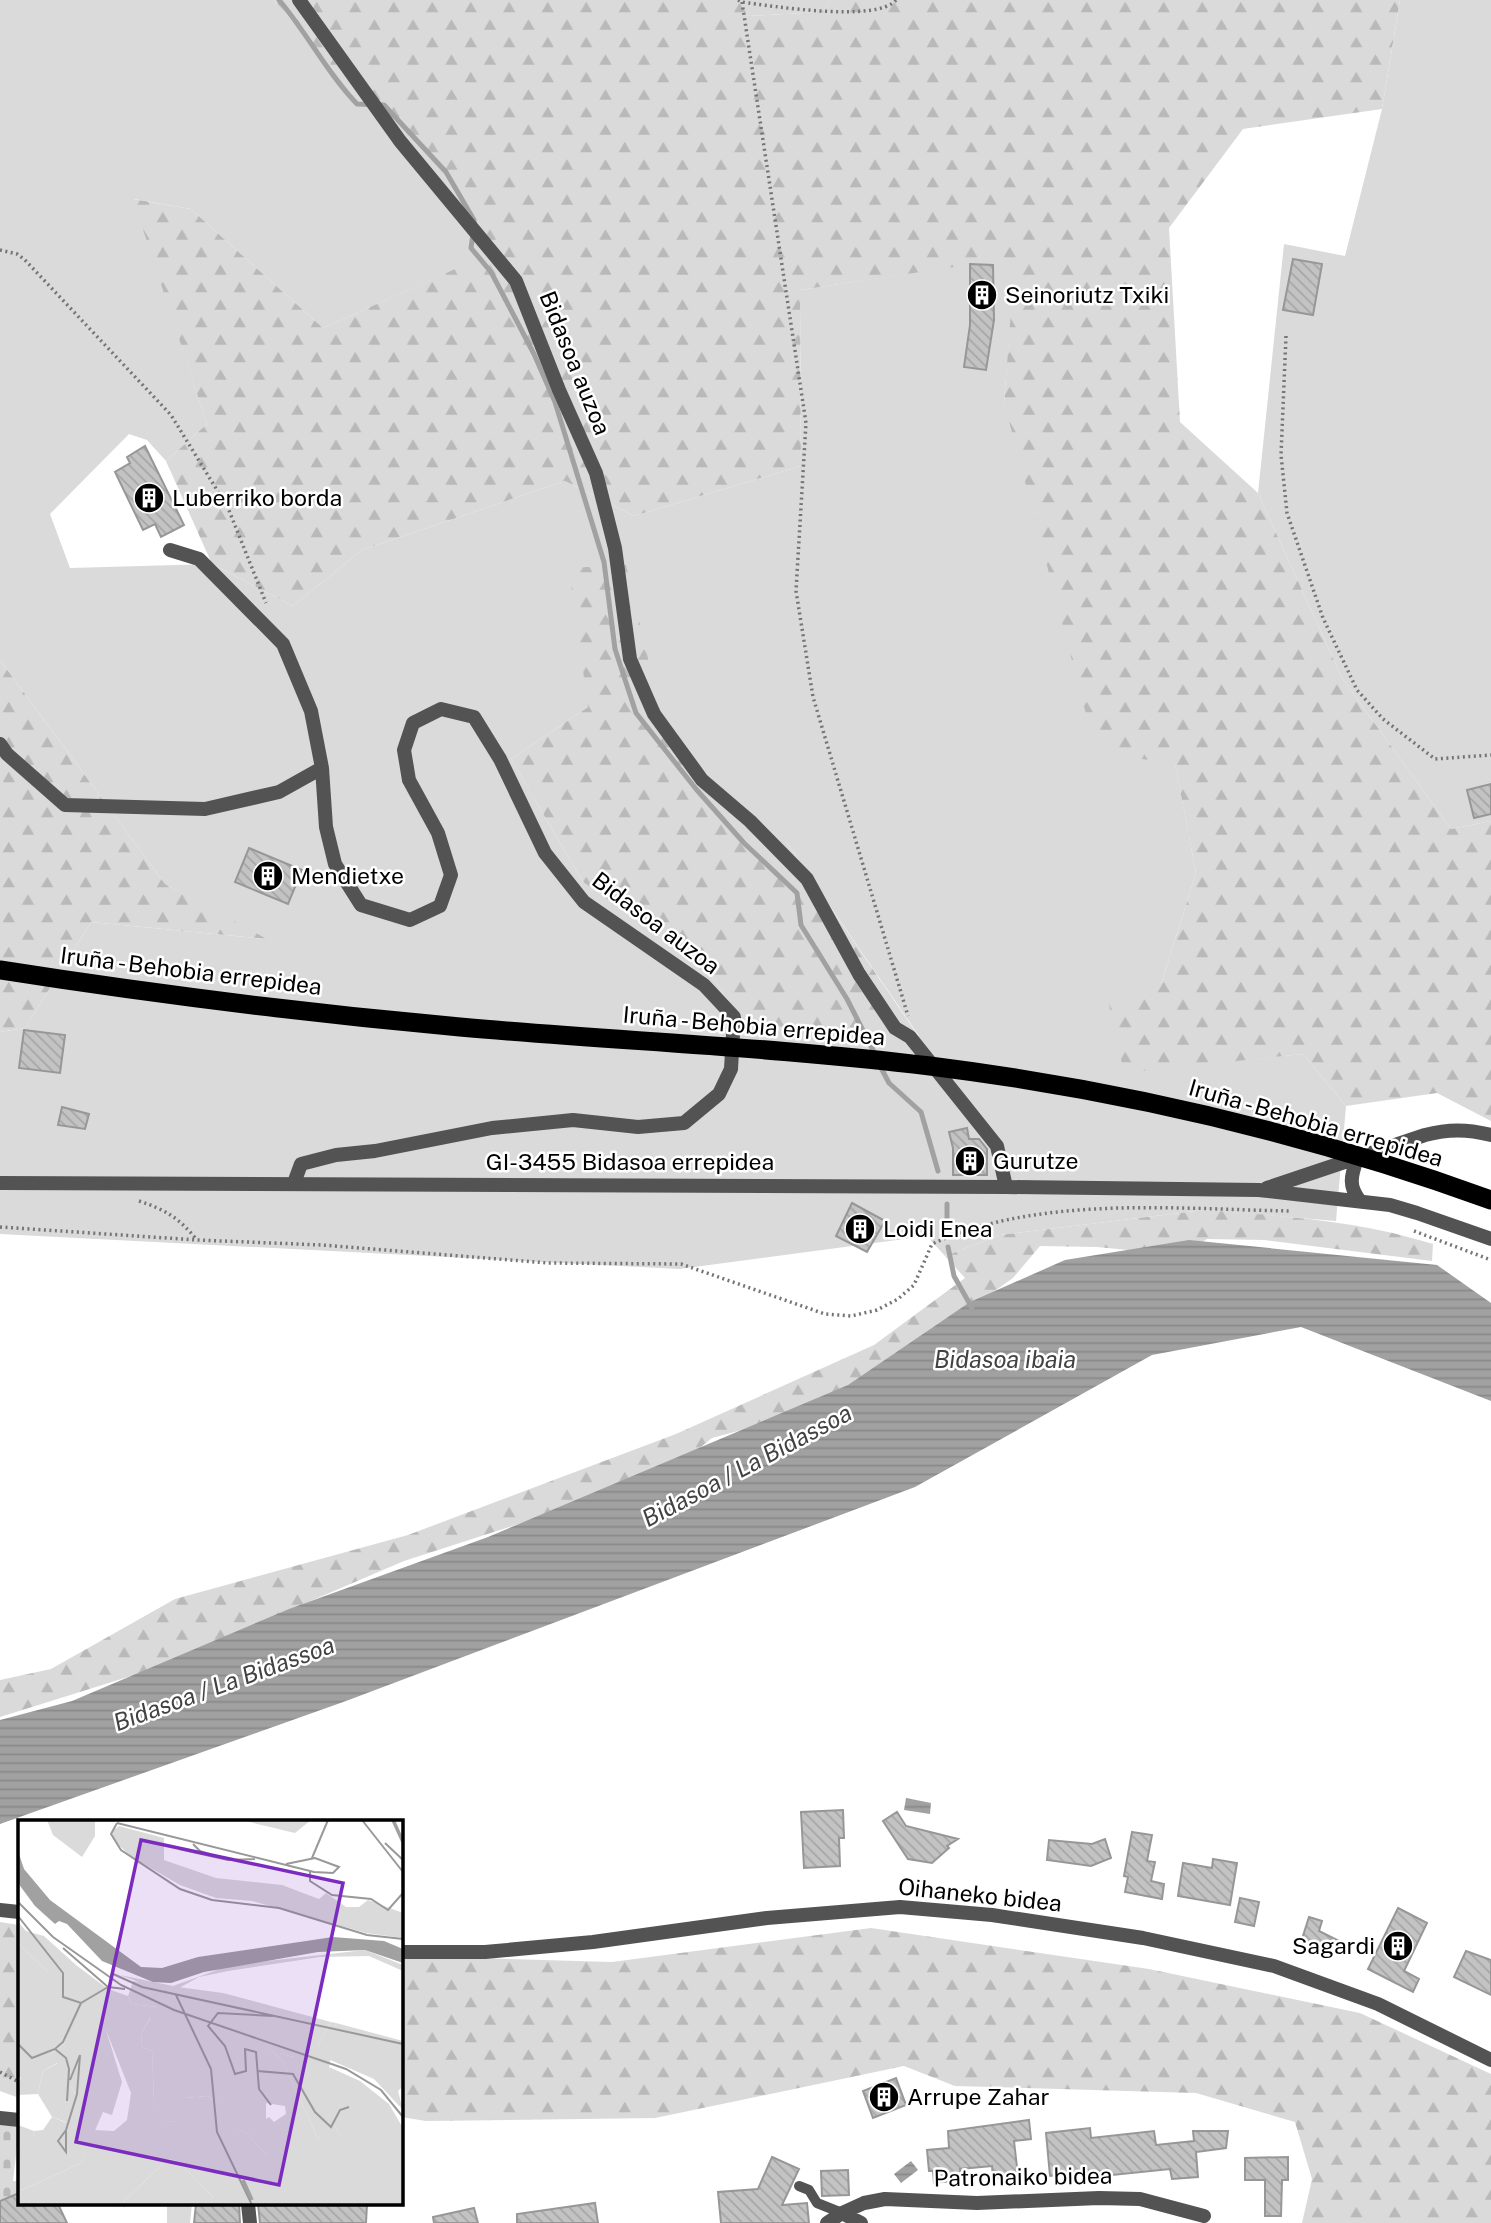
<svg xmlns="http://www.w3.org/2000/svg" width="1491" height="2223" viewBox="0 0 1491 2223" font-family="'Public Sans',sans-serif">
<defs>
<pattern id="forest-firs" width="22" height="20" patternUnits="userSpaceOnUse" patternTransform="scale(1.75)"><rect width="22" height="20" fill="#dadada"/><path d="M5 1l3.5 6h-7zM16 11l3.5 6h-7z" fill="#b9b9b9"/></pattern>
<pattern id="cemetery-stones" width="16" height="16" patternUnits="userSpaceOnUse" patternTransform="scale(1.75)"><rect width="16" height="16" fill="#dadada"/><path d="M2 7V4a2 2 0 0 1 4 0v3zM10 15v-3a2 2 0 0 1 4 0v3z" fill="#b9b9b9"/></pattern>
<pattern id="water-rules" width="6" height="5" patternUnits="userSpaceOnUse" patternTransform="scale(1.75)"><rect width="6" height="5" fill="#a1a1a1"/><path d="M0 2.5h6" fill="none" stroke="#898989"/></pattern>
<pattern id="building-back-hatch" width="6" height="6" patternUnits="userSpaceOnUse" patternTransform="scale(1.75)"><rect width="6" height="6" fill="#c3c3c3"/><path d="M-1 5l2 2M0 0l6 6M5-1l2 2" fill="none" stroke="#a6a6a6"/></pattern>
</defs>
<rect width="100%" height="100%" fill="#fff"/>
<!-- grass -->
<path fill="#dadada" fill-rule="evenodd" d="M0,0H274L492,253L323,328L191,209L134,199L207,424L166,461L147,440L129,434L50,514L70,568L212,564L293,606L362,550L565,481L634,516L801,466L800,290L1016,257L1004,402L1175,763L1196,873L1161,984L1124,1072L1303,1054L1346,1106L1336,1221L1204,1210L1000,1235L945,1256L927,1236L679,1269L0,1234V1032L25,1028L91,922L265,939L165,884L0,660ZM588,707L787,843L919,1036L744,1024L709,972L583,882L511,759Z
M737,0H830L822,12L749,16Z
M1400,0H1491V821L1451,829L1342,678L1258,493L1284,244L1345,256L1382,109Z
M167,2204H192L190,2223H167Z"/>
<!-- forest -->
<path fill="url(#forest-firs)" d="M274,0H737L749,16L821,12L830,0H1400L1382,109L1243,129L1169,228L1180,422L1258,493L1342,678L1451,829L1491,821V1121L1437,1093L1346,1106L1303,1054L1124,1073L1108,1000L1161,984L1196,873L1175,764L1096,752L1004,402L1015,258L800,290L801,466L634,516L565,481L362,550L293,606L212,564L166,461L207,424L133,199L191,209L323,328L491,253Z
M626,565L664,726L787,843L919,1037L744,1024L709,972L583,882L511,759L588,707L569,568Z
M0,660L165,884L267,939L91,922L25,1028L0,1032Z
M1204,1210C1282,1216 1358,1220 1433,1244L1432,1261L1264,1240L1207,1239L1181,1255L1097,1247L1040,1246L1013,1278L924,1341L816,1410L712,1438L664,1477L404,1561L147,1671L0,1717V1680L51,1669L175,1599L408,1535L676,1434L874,1345L965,1278L945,1256L1000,1235Z
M0,1922L19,1925V2098L0,2091Z
M871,1928L1149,1969L1360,2013L1491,2074V2223H1302L1312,2179L1295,2122L1196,2093L955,2086L904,2066L655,2118L426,2121L401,2117V1956L612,1962Z"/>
<!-- cemetery -->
<path fill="url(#cemetery-stones)" d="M0,2124L18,2127L19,2129L13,2181H19L18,2200L0,2201Z"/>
<!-- water -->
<path fill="url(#water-rules)" d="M1189,1240L1437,1265L1491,1303V1401L1301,1327L1152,1355L915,1487L346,1701L0,1824V1720L72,1701L289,1609L488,1537L848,1385L970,1302L1065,1260Z
M906,1798L931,1803L930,1814L904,1810Z
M911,2161L918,2170L901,2183L894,2174Z"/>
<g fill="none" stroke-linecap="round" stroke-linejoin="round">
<!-- stream -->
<path stroke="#a1a1a1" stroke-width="5" d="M279,0C307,33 327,73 357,104L384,105L446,172L474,220V224
M473,234L471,248L491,272L534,354L555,402L604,562L615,649L636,713L696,789L744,843L797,893L801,925L847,999L875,1054
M880,1066L889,1083L921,1112L938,1171
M947,1204V1224
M948,1247L954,1276L972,1308"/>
</g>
<!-- building -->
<path fill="url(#building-back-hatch)" stroke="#979797" stroke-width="2" d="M1293,259L1322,264L1313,315L1283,310Z
M970,264L993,265L994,320L986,370L964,367L970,325Z
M145,446L184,525L161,537L155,524L143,530L115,472L130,463L127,457Z
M1491,784V814L1474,818L1467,790Z
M249,848L302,870L288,904L235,882Z
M24,1030L65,1035L60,1073L19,1068Z
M62,1107L89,1114L85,1129L58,1125Z
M967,1128L969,1139H979L987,1149V1175H953V1148L949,1132Z
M852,1203L885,1221L867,1252L836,1236Z
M843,1810L844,1838H839L840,1866L804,1868L801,1812Z
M897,1812L906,1826L958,1839L947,1846L949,1848L932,1863L908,1859L883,1821Z
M1132,1832L1152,1835L1147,1861L1155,1862L1151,1881L1164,1884L1162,1899L1125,1892L1128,1877L1124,1876Z
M1105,1839L1111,1858L1091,1866L1047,1860L1049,1840L1092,1844Z
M1213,1859L1237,1863L1230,1905L1178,1896L1183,1863L1212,1868Z
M1240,1898L1259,1902L1254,1926L1235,1922Z
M1398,1908L1427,1923L1404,1971L1419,1979L1413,1992L1368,1969Z
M1309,1917L1322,1921L1319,1931L1339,1941L1333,1955L1302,1939Z
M1466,1951L1491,1960V1995L1454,1977Z
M896,2078L906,2105L873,2118L863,2091Z
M1029,2120L1031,2139L1014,2141L1018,2176L993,2178L992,2166L960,2169L961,2180L934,2183L933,2171H929L927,2150L949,2148L948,2131Z
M1090,2128L1091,2138L1154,2131L1156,2145L1194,2141L1193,2131H1228L1226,2148L1196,2152L1198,2177L1172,2179L1170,2169L1103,2176L1102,2171L1050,2176L1046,2133Z
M772,2157L799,2169L782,2205L807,2203L809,2223H721L718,2192L758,2189Z
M1288,2157V2180H1282L1281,2216H1265V2180H1245V2158Z
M848,2170L849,2195L822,2196L821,2171Z
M19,2193V2204H58L67,2223H0V2201Z
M595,2203L598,2223H517V2214Z
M196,2204H239L240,2223H194Z
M258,2204H367L366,2223H260Z
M474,2208L478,2223H434L433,2217Z"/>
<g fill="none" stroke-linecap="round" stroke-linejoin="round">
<!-- path -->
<path stroke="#757575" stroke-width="3.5" stroke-dasharray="2 3.5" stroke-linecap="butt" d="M738,0L742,2C771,6 877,23 896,0
M742,2L806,423L796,591L813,697L908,1016
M0,250L17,254L25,260L171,415L228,508L266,603
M1286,336L1281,455L1287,513L1323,618L1357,690L1383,719L1435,759L1491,755
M139,1201C166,1210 179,1218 197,1240
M0,1227L197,1240L322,1245L548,1263L681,1264L825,1314L851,1316L877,1310L898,1299L914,1285L932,1244C1039,1195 1175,1209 1290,1211
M1414,1231L1491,1260
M0,2072L19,2082
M112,2204L128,2205"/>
<!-- service -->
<path stroke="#535353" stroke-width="10" d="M799,2186L809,2190L817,2203L842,2213"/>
<!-- minor -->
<path stroke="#535353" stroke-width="14" d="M299,0L400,141L516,281L559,390L596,473L615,548L630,659L654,714L702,780L750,821L807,879L859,974L895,1028L910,1037L997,1146L1006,1187
M170,550L199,559L283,644L311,711L322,768L326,827L335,864L361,905L410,920L440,906L451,875L438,833L409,780L404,750L413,723L441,709L474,717L500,759L545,853L584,902L704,985L734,1017L731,1069L719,1094L684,1123L638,1127L573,1120L492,1128L375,1151L336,1155L301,1164L294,1183
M0,744L7,754L65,805L205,809L279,792L322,768
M0,1910L19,1912
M401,1952H485L593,1942L767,1918L900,1907L992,1915L1143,1938L1274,1966L1378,2004L1491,2060
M842,2213L864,2203L885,2199L977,2203L1099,2198L1140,2199L1204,2216
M827,2223L842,2213L861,2223"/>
<!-- tertiary -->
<path stroke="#535353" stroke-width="14" d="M1357,1159C1351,1176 1348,1186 1360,1201
M0,1183L1006,1187L1259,1190L1390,1205L1417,1213L1491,1239
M1267,1188L1425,1135C1448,1129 1467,1129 1491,1135
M0,2118L19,2120
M248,2204L250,2223"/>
<!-- trunk -->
<path stroke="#000" stroke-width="19" d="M0,970C153,994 306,1013 460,1027C617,1041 774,1047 930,1066C1121,1090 1310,1134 1491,1200"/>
</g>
<!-- icons -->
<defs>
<g id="building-disc" transform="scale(1.575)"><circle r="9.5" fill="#000" stroke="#fff"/><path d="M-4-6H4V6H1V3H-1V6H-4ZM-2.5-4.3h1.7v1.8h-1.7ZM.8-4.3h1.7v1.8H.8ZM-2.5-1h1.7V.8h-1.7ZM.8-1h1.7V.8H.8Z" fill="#fff"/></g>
</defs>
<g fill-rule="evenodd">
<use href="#building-disc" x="982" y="295"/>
<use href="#building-disc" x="149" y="498"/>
<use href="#building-disc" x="268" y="876"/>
<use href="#building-disc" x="970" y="1161"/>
<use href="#building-disc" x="860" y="1229"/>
<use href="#building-disc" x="1398" y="1946"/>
<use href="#building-disc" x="884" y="2097"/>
</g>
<g text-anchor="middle" stroke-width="5" stroke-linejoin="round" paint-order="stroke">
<!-- poi labels -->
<g font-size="23" fill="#000" stroke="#fff" text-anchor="start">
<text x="1005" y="303">Seinoriutz Txiki</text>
<text x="172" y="506">Luberriko borda</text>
<text x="291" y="884">Mendietxe</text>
<text x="993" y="1169">Gurutze</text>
<text x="883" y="1237">Loidi Enea</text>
<text x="1375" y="1954" text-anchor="end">Sagardi</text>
<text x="907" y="2105">Arrupe Zahar</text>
</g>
<!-- street labels -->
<g font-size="23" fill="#000" stroke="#fff">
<text transform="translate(575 363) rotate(68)" y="8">Bidasoa auzoa</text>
<text transform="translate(656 923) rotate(37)" y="8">Bidasoa auzoa</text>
<text transform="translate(191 971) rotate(7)" y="8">Iruña - Behobia errepidea</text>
<text transform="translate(754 1026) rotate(5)" y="8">Iruña - Behobia errepidea</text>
<text transform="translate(1316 1123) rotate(16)" y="8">Iruña - Behobia errepidea</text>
<text x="630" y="1170">GI-3455 Bidasoa errepidea</text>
<text transform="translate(980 1895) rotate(6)" y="8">Oihaneko bidea</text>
<text transform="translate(1023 2177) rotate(-1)" y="8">Patronaiko bidea</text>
</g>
<!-- water labels -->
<g font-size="24" font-style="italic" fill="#424242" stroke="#fff">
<text x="1005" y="1368">Bidasoa ibaia</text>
<text transform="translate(747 1466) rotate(-28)" y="8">Bidasoa / La Bidassoa</text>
<text transform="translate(224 1684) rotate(-20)" y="8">Bidasoa / La Bidassoa</text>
</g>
</g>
<!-- overview -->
<g transform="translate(18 1820)">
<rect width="385" height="385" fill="#fff"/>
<path d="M0,123L31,153H50L58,145L90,169L47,223L0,259ZM115,161L205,173L313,202L300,225L275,237L253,231L264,240L299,317L325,340L330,330L316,304L311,247L342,261L371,284L385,308V385H235L201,316L226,311L248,334L245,301L251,297L256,302L268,294L267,286L227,280L198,283L190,276L166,278L161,302L130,301L136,281L134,231L123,227L124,212L139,187L114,184L110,176ZM318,203L385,221V266L380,271L385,290L356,259L310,239ZM76,210H88L104,262L94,295L85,292L63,343L2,371L0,380V305L16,311L15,325L48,302L34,297L20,274L25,251L40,243L57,274L62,232ZM150,339L160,341L196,378V385H102Z" fill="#dadada"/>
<path d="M29,0H77V16L64,37L35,15ZM223,0H293L277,13ZM101,6L146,18V40L198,58L264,65L301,79L308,73L328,87H341L350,80L385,93V118L348,113L234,81L198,78L162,65L112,36L95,19L94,11ZM0,102L8,111L26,116L58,145L51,153H31L0,123ZM347,130L385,145V151L351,136L302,137L210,151L181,157L161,168L132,166L102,155L155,166L213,145ZM90,169L110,176L114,184L139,187V197L132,198L124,212L123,227L134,231L136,281L131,300L160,302L165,278L190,276L198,283L238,274L248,282V334L226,311L202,317L235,385H196V378L160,341L150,339L102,385H0L2,371L63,343L76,310L96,311L109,300L113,273L88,210H76V217L62,232L61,271L57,274L39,243L25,251L20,274L0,275L5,241L34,233L47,223L66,183ZM166,198L189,204L207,228L213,247L201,252L200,271L192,270V247ZM313,202L318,203L311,248L321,291L316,304L330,329L337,333L324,341L299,317L264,240L252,230L275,237L287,225H300ZM34,297L49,303L43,317L25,330L14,325L16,311L25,310Z" fill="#dadada"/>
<path d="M0,31L6,49L32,80L123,147L144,148L180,137L315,117L366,121L385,129V143L347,130L300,132L186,152L153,163L135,162L84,141L49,104L41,101L37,104L17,86L0,63Z" fill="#a1a1a1"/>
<path fill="none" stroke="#a1a1a1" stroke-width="3.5" d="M375,0L385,22M225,360L234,380"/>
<path fill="none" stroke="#999" stroke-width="2" d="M344,0L385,52M99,3L93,14L103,30L162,69L194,80L261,88L349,115L385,119M99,3L296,52L315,53L321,47L297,38L268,44M367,23L385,40M175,24L182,31L210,40L237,39M161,29L210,40M294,38L310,0M292,51V61L314,75L353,79L370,90L385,73M0,82L35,117L103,165L156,190L328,249L363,270L385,297M0,96L45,153V177L63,183L90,167M45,128L90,167L107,169M93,153L124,167L385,224M158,175L193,249L199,312L234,385M0,224L14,238L37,229L45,222L63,183M37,229L48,238L51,249L49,281M239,251L275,254L297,292L313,307L322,290L331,287M253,285L241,269L238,232L227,229L228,251L217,254L207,226L190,206L200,193L255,196M48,310V332L40,321L48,310L59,274L62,235L52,260"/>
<path fill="#7b2cbf" fill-opacity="0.15" stroke="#7b2cbf" stroke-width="3.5" d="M123,20L325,63L261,365L58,322Z"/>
<rect width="385" height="385" fill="none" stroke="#000" stroke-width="3.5"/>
</g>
</svg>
